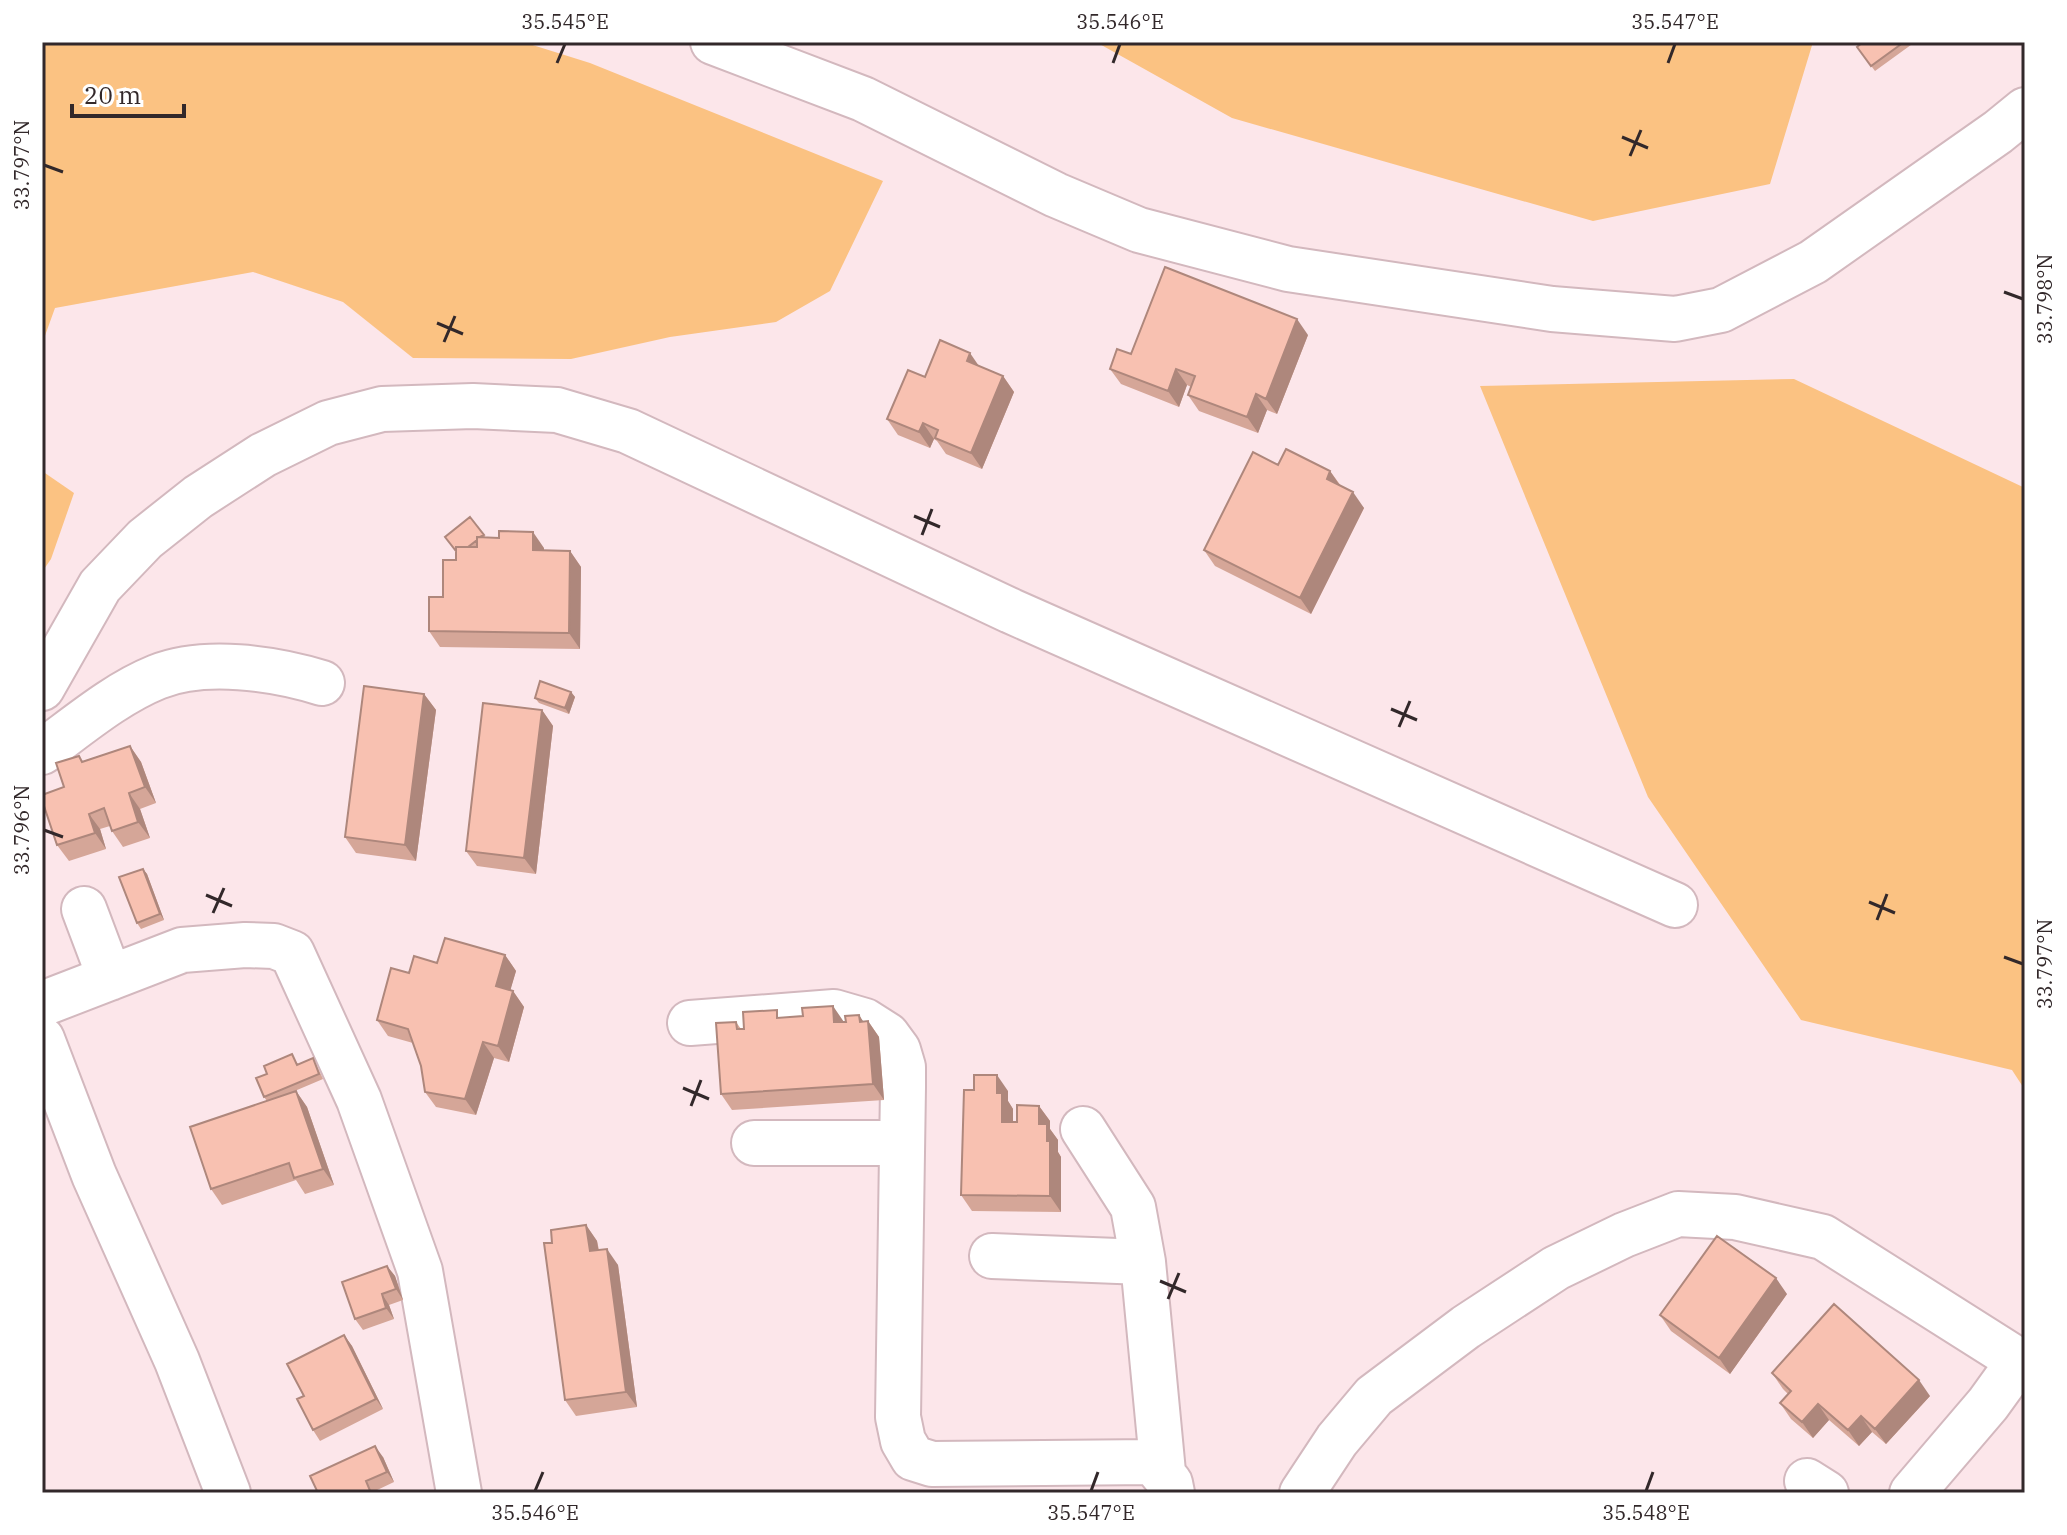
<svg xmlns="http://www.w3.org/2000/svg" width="2067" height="1535" viewBox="0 0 2067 1535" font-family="'IBM Plex Serif',serif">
<rect width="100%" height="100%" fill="#fce6ea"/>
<!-- green -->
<path fill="#fbc282" d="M42,42H523L590,63L883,181L830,291L776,322L670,337L571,359L413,358L343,302L253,272L55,308L42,344Z
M1096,42H1813L1770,184L1593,221L1232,118Z
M1794,379L2025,488V1090L2012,1070L1801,1020L1648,797L1480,386Z
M42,471L74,493L51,559L42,572Z"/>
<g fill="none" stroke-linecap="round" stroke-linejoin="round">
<!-- minor casing -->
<g stroke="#d3b8be" stroke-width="48">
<path id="minor" d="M713,42L863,99L1056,195L1139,230L1288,269L1552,309L1675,319L1721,310L1813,262L1998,132L2025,110
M42,688L100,586L145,539L198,497L263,455L328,423L382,409L473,406L557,410L628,431L1011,611L1675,905
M42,752C78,726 115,694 157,677C204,658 274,668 322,683
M84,909L110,978
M42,1004L182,950L245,945L274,946L292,953L359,1100L420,1271L459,1493
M690,1023L834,1012L865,1021L887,1035L898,1050L903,1067V1087L898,1417L903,1441L913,1458L932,1464L1153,1462L1170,1483L1172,1493
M42,1039L94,1175L177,1361L228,1493
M1083,1129L1133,1207L1143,1262L1163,1472
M754,1143H902
M992,1256L1143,1262
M1807,1481L1826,1493
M1302,1493L1337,1440L1374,1396L1466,1327L1556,1268L1624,1235L1678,1214L1735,1217L1823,1237L2019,1361L2025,1362
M1912,1493L1988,1404L2019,1361"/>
</g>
<!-- minor -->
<use href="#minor" stroke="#fff" stroke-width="44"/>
</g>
<!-- wall -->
<path fill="#d5a698" d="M1863,42H1915L1875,71L1857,47Z
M1308,335L1277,414L1267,410L1258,433L1199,411L1188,395L1191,387L1187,385L1179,407L1121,384L1110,369L1131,354Z
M980,367L1003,376L1014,392L982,469L946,454L937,441L934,439L930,448L898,435L887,419Z
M1278,465L1330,471L1341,486L1364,508L1311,614L1215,566L1204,550Z
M484,535L486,538L544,548V551H570L581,567L580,649L440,647L429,631L456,560V552Z
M571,692L575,697L569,714L539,703L535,698Z
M424,694L436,710L416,861L356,853L345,837Z
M542,710L553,726L536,874L477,866L466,851Z
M130,746L141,762L156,803L140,809L150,838L123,847L112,831L110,826L100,829L106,849L69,861L57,845L64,787L83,761Z
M143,869L147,874L164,920L141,929L137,923Z
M505,955L516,971L510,990L513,991L524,1007L509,1062L494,1058L476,1115L436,1107L425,1092L421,1066L413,1043L388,1036L377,1020L409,973L437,963Z
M859,1015L863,1022L868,1021L879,1037L884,1100L732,1110L721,1094L736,1022L741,1029L782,1018L844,1022Z
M292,1054L298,1065L316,1064L323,1079L290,1093L296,1091L307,1107L334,1185L305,1194L296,1180L222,1205L211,1189L267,1101L264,1097L267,1074Z
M1008,1091V1101L1013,1109V1122H1017L1039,1106L1050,1121V1129L1058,1140V1152L1061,1157V1212L972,1211L961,1195Z
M586,1225L597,1241L599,1250L618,1265L637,1407L576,1416L565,1400L552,1243Z
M387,1266L395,1276L403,1300L389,1305L394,1319L363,1330L355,1319Z
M1787,1294L1730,1374L1671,1331L1660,1315Z
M344,1335L352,1346L383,1409L320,1441L313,1430L304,1396Z
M1772,1373L1930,1396L1886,1444L1872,1432L1859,1446L1829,1420L1813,1438L1791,1419L1780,1403L1788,1394L1783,1389Z
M383,1457L394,1482L373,1492L318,1493Z"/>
<!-- shaded-wall -->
<path fill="#ae877c" d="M1297,319L1308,335L1277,414L1266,399Z
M970,353L981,369L967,361Z
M1176,369L1187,385L1179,407L1168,391Z
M1003,376L1014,392L982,469L971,453Z
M1256,394L1267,410L1258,433L1247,417Z
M923,423L934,439L930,448L919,432Z
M1330,471L1341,487L1327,479Z
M1353,492L1364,508L1311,614L1300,598Z
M533,532L544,548V566L533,550Z
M570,551L581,567L580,649L569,633Z
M571,692L575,697L569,714L565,708Z
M424,694L436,710L416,861L405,845Z
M542,710L553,726L536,874L524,858Z
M130,746L141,762L156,803L145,787Z
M129,793L140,809L150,838L138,822Z
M89,814L100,829L106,849L95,833Z
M143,869L147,874L164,920L160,914Z
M505,955L516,971L507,1002L496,986Z
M513,991L524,1007L509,1062L498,1046Z
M833,1006L844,1022H834Z
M859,1015L869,1030L868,1021L879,1037L884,1100L873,1084Z
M483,1042L494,1058L476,1115L465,1099Z
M997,1075L1008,1091V1101L1013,1109V1138L1002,1122L997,1093Z
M296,1091L307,1107L334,1185L323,1169Z
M1039,1106L1050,1121V1129L1058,1140V1152L1061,1157V1212L1050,1196L1047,1141L1039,1124Z
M586,1225L597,1241L601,1267L590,1251Z
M607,1249L618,1265L637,1407L626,1392Z
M387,1266L395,1276L403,1300L396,1289Z
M1776,1278L1787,1294L1730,1374L1719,1358Z
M382,1294L389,1305L394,1319L386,1308Z
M344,1335L352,1346L383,1409L376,1399Z
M1919,1380L1930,1396L1886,1444L1875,1429Z
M1818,1404L1829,1420L1813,1438L1802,1422Z
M1861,1416L1872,1432L1859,1446L1848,1430Z
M375,1446L383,1457L394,1482L387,1472Z"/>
<!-- building -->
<path fill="#f8c1b1" stroke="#ae877c" stroke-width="2" d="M1863,42H1904L1871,66L1857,47Z
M1165,267L1297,319L1266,399L1256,394L1247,417L1188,395L1195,376L1176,369L1168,391L1110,369L1117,349L1131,354Z
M940,340L970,353L967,361L1003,376L971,453L935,438L938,430L923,423L919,432L887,419L908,370L925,377Z
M1286,449L1330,471L1327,479L1353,492L1300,598L1204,550L1253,452L1278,465Z
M470,517L484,535L480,537H477V540L468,547H456V551L445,537Z
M499,531L533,532V550L570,551L569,633L429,631V597H443V560H456V547H477V537L499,538Z
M540,681L571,692L565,708L535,698Z
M364,686L424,694L405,845L345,837Z
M483,703L542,710L524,858L466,851Z
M130,746L145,787L129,793L138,822L112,831L104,808L89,814L95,833L57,845L42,800V795L64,787L56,763L79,756L82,762Z
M143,869L160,914L137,923L119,877Z
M445,938L505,955L496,986L513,991L498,1046L483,1042L465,1099L425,1092L421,1066L408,1029L377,1020L391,968L409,973L414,956L437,963Z
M833,1006L834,1022H846L845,1016L859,1015L860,1022L868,1021L873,1084L721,1094L716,1023L736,1022L737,1029H744L743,1012L777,1010V1018L803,1016L802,1008Z
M292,1054L297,1065L313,1058L319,1074L264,1097L256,1078L267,1074L264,1066Z
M974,1075H997V1093H1002V1122H1017V1105L1039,1106V1124H1047V1141H1050V1196L961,1195L964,1090H974Z
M296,1091L323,1169L294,1178L289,1163L211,1189L190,1127Z
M586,1225L590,1251L607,1249L626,1392L565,1400L544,1243H552L551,1230Z
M1717,1236L1776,1278L1719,1358L1660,1315Z
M387,1266L396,1289L382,1294L386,1308L355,1319L342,1282Z
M1834,1304L1919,1380L1875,1429L1861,1416L1848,1430L1818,1404L1802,1422L1780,1403L1791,1391L1772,1373Z
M344,1335L376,1399L313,1430L297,1399L304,1396L287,1364Z
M375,1446L387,1472L366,1481L371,1493H318L310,1476Z"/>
<!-- ticks -->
<path fill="none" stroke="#32282a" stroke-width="3" d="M557,63L565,44M1113,63L1120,44M1668,63L1675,44M1622,137L1648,148M1630,156L1641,130M44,165L63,172M2004,292L2023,299M437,323L463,334M444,342L455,316M914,516L940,527M922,535L932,509M1391,709L1417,720M1399,727L1410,701M44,830L63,837M206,895L232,906M1869,902L1895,913M213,913L224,888M1877,920L1887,894M2004,957L2023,964M683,1088L709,1099M691,1106L701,1080M1160,1281L1186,1292M1168,1299L1179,1273M535,1491L543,1472M1091,1491L1098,1472M1646,1491L1653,1472"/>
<!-- border -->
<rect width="2067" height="1535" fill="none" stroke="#ffffff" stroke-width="88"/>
<!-- scale -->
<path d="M72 104v12h112v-12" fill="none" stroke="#32282a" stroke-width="4"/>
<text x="84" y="104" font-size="24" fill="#32282a" stroke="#ffffff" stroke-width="6" paint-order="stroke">20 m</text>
<rect x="44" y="44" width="1979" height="1447" fill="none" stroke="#32282a" stroke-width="3"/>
<g font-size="20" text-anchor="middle" fill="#32282a">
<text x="565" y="29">35.545°E</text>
<text x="1120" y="29">35.546°E</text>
<text x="1675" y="29">35.547°E</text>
<text transform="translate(22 165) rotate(-90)" y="7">33.797°N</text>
<text transform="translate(2045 299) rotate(-90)" y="7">33.798°N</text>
<text transform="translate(22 830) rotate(-90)" y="7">33.796°N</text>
<text transform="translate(2045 964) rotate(-90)" y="7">33.797°N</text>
<text x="535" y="1520">35.546°E</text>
<text x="1091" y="1520">35.547°E</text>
<text x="1646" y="1520">35.548°E</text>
</g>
</svg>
